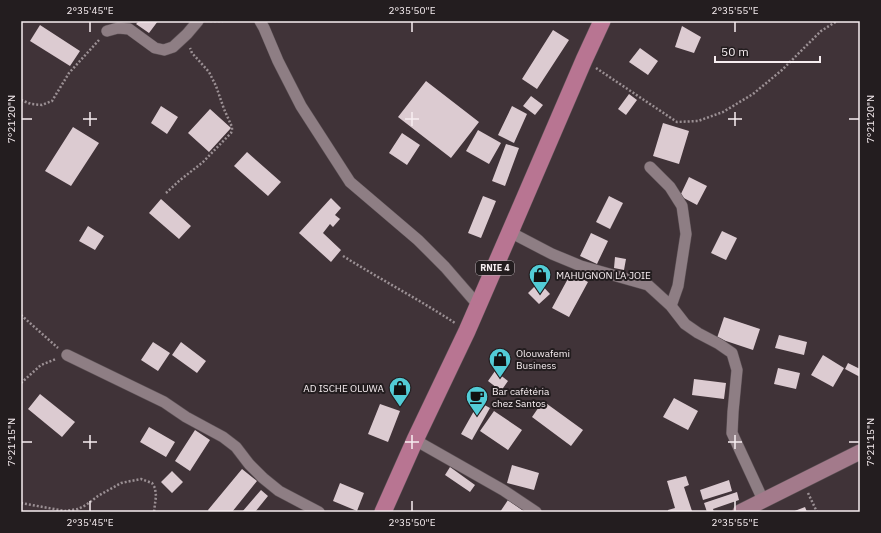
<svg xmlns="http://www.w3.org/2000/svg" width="881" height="533" viewBox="0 0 881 533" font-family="'IBM Plex Sans',sans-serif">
<rect width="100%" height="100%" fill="#403338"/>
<!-- building -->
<path fill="#dccbd1" d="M139,21H158L149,33L136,24Z
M40,25L80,51L70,66L30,41Z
M682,26L701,37L694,53L675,47Z
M553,30L569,40L537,89L522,79Z
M640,48L658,61L648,75L629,62Z
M426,81L479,122L451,158L398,117Z
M629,94L637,100L626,115L618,109Z
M531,96L543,105L535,115L523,106Z
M161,106L178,117L167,134L151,123Z
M512,106L527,114L514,143L498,135Z
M210,109L231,128L209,152L188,133Z
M663,123L689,131L679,164L653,156Z
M73,127L99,143L71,186L45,171Z
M478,130L501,143L489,164L466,151Z
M402,133L420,145L407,165L389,153Z
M506,144L519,148L505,186L492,181Z
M247,152L281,182L268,196L234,166Z
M689,177L707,186L697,205L680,196Z
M483,196L496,201L481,238L468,233Z
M609,196L623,203L610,229L596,222Z
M331,198L341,208L335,215L340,219L333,227L330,224L323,233L341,250L331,262L299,233Z
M161,199L191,226L179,239L149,213Z
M88,226L104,236L95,250L79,241Z
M722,231L737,238L726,260L711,253Z
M591,233L608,241L597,264L580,256Z
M615,257L626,259L624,270L614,268Z
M571,273L588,282L569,317L552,308Z
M539,282L550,294L539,304L528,293Z
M724,317L760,329L753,350L717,338Z
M779,335L807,342L804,355L775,348Z
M153,342L170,353L158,371L141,360Z
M181,342L206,361L197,373L172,355Z
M823,355L844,368L833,387L811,375Z
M848,363L860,369V377L845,369Z
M778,368L800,373L796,389L774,384Z
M495,371L508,381L501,391L488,381Z
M694,379L726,383L724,399L692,395Z
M40,394L75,422L62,437L28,409Z
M674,398L698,411L688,430L663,417Z
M543,401L583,430L571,446L532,417Z
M479,402L490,408L472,440L461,434Z
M380,404L400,411L388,442L368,434Z
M494,411L522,430L508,450L480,431Z
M149,427L175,442L166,457L140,442Z
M195,430L210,440L190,471L175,461Z
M512,465L539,473L534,490L507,483Z
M450,467L475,485L470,492L445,475Z
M242,469L257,481L232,512H209L208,510Z
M172,471L183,482L172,493L161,482Z
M686,476L689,485L684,487L692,511L668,512V510L675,508L667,481Z
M729,480L732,491L703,500L700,490Z
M340,483L364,493L357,511L333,501Z
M261,490L268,496L255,512H242Z
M737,492L739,500L713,509L714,512H707L704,503Z
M508,500L525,512H500Z
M805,507L807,512H792Z"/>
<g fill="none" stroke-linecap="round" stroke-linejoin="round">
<!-- street casing -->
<g stroke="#5d5256" stroke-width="12">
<path id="street" d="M260,21L264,28L278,61L301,106L350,182L418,240L445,267L478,305
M107,31L118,28L129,29L155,48L164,50L173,47L187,34L198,21
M650,167L670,187L682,206L686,234L678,286L671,306
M510,232L552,254L581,266L648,285L671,306L685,324L698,333L719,344L732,353L737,370L733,412L732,433L763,500
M67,355L164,402L186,417L210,430L223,437L236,447L249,464L263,478L279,491L319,512
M415,440L503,490L536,512"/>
</g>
<!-- secondary casing -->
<g stroke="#5d5256" stroke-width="16">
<path id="secondary" d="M740,512L860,452"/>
</g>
<!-- primary casing -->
<g stroke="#5d5256" stroke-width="18">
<path id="primary" d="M383,512L415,440L467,331L510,232L584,60L602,21"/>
</g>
<!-- path -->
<path stroke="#9b9094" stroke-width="2.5" stroke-dasharray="2 2" stroke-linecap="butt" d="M210,21H223
M596,68L677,122L698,121L723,112L753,94L782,70L821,31L837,21
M21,100L31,104L42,105L52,101L69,73L99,40
M166,193L179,181L203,162L231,133L232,130V127L224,109L216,86L209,72L192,53L190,48
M343,256C380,279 418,299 455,323
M21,315L58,348
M21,383L41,365L56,359
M808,493L817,512
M21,503L65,511L78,509L86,505L98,496L121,483L141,479L152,483L155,488L156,496L154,512"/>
<!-- street -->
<use href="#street" stroke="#8e7e84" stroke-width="11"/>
<!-- secondary -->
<use href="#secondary" stroke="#a37a8b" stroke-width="15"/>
<!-- primary -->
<use href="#primary" stroke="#b87592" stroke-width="17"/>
</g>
<!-- ticks -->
<path fill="none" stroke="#f7eef1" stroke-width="1.5" d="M90,22V32M412,22V32M735,22V32M90,112V126M412,112V126M735,112V126M22,119H32M83,119H97M405,119H419M728,119H742M849,119H859M90,435V449M412,435V449M735,435V449M22,442H32M83,442H97M405,442H419M728,442H742M849,442H859M90,501V511M412,501V511M735,501V511"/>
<!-- icons -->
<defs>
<g id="shop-pin" transform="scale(1.15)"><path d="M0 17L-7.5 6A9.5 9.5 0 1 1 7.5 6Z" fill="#52ccd6" stroke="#231d1f"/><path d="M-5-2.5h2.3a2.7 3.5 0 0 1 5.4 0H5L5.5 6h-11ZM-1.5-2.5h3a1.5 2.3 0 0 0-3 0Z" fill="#111"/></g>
<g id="cafe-pin" transform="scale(1.15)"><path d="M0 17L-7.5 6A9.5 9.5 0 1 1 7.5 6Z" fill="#52ccd6" stroke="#231d1f"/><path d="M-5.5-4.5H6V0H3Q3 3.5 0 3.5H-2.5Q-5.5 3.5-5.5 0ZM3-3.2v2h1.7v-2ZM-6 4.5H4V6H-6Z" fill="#111"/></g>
</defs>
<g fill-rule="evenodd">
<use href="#shop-pin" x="540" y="275"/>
<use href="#shop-pin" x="500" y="359"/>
<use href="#shop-pin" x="400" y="388"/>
<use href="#cafe-pin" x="477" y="397"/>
</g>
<g text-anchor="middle" stroke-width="4" stroke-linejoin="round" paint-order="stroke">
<!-- shield labels -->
<rect fill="#231d1f" stroke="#b7afb2" stroke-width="1" x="476" y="261" width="38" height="14" rx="3"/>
<g font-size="9" font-weight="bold" fill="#f7eef1">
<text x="495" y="271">RNIE 4</text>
</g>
<!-- poi labels -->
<g font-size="10" fill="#f7eef1" stroke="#231d1f" text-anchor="start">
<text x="556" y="279">MAHUGNON LA JOIE</text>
<text x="516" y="357">Olouwafemi<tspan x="516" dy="12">Business</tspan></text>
<text x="384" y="392" text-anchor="end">AD ISCHE OLUWA</text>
<text x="492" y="395">Bar cafétéria<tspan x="492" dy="12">chez Santos</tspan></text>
</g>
</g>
<!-- border -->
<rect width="881" height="533" fill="none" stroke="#231d1f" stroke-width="44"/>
<!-- scale -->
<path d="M715 56v6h105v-6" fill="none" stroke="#f7eef1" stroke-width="2"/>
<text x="721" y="56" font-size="12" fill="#f7eef1" stroke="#231d1f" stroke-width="3" paint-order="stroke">50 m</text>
<rect x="22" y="22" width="837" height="489" fill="none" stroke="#f7eef1" stroke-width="1.5"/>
<g font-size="10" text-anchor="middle" fill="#f7eef1">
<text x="90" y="14">2°35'45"E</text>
<text x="412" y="14">2°35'50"E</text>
<text x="735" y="14">2°35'55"E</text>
<text transform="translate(11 119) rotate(-90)" y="4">7°21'20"N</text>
<text transform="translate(870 119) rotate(-90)" y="4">7°21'20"N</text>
<text transform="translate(11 442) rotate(-90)" y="4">7°21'15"N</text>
<text transform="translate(870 442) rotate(-90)" y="4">7°21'15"N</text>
<text x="90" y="526">2°35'45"E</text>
<text x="412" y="526">2°35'50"E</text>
<text x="735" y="526">2°35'55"E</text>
</g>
</svg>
